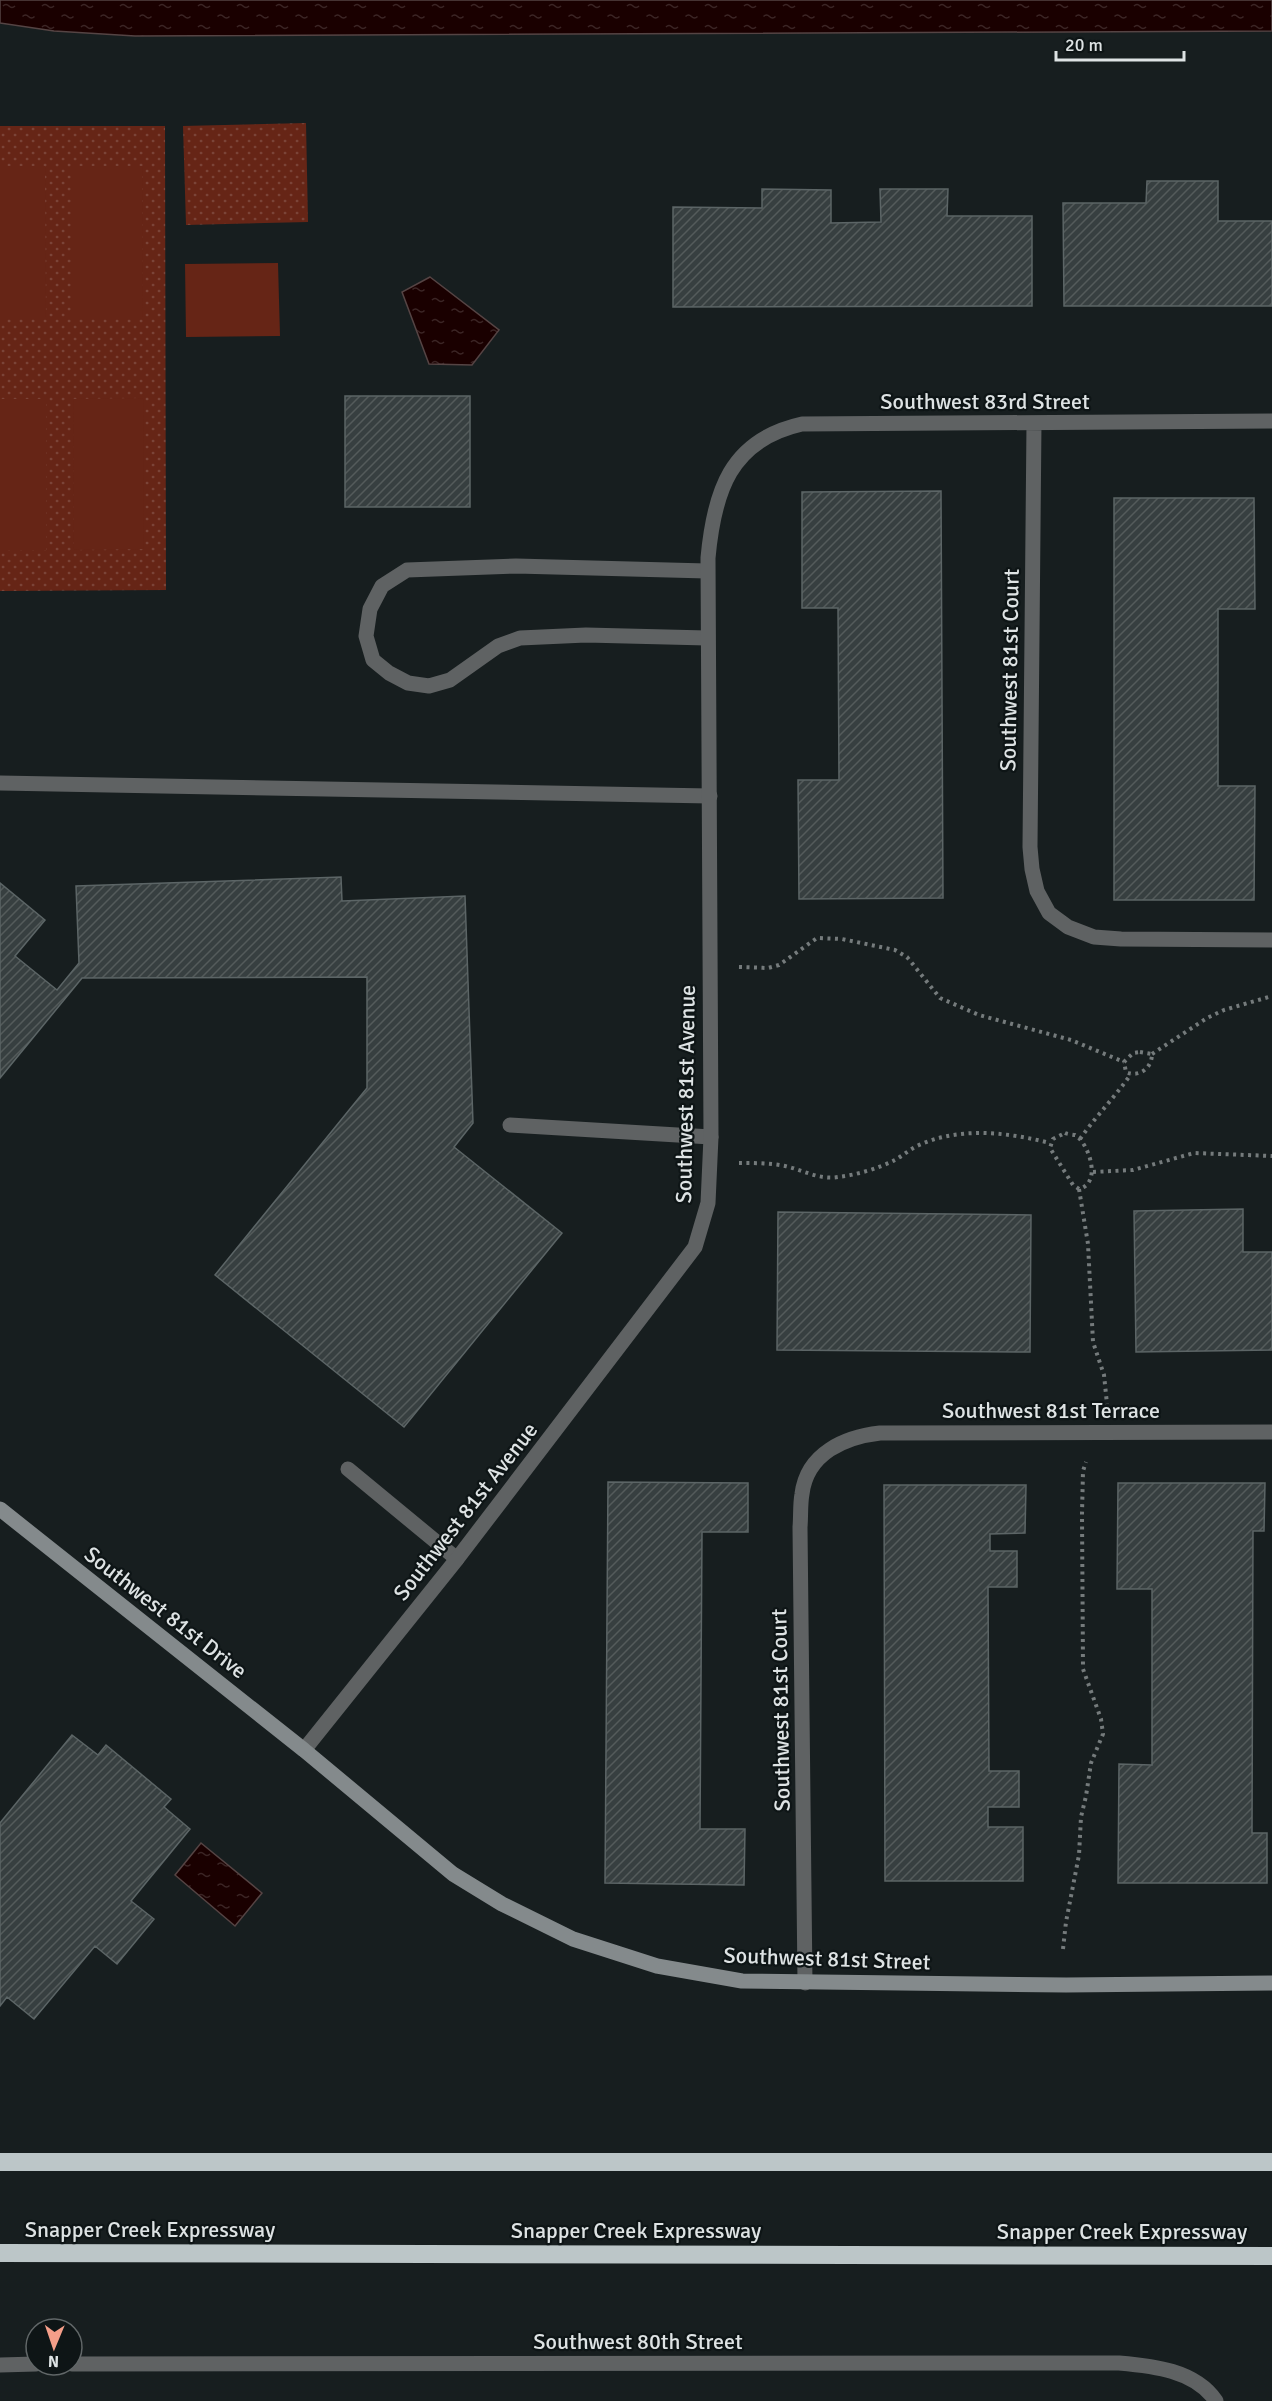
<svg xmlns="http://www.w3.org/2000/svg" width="1272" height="2401" viewBox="0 0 1272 2401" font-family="Signika,sans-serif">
<defs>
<pattern id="green-dots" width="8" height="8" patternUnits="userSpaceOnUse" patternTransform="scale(1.5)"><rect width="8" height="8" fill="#662516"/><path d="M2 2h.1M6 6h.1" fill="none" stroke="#7b4438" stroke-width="1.8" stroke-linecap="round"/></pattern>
<pattern id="water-ripples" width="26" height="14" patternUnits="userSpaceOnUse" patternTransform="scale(1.5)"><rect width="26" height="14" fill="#1a0000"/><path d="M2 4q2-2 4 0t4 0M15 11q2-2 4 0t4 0" fill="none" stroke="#3b2525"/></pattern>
<pattern id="building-hatch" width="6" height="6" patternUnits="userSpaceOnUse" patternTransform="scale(1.5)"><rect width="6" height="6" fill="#373f40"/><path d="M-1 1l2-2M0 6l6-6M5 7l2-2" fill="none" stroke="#545b5b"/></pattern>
</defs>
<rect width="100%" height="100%" fill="#171e1f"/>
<!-- green -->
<path fill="url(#green-dots)" d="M306,123L308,222L186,225L183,126Z
M0,126H165L166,590L0,591Z"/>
<!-- pitch -->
<path fill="#662516" d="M0,166H45L46,317H0Z
M73,166H142L143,317H73Z
M278,263L280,336L186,337L185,264Z
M143,398L144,549L74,550L73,399Z
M0,399H46V550H0Z"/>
<!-- water -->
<path fill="url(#water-ripples)" stroke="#544" stroke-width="1.5" d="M0,0H1272V31L135,36L54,31L0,23Z
M430,277L499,330L472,365L429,364L402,292Z
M201,1843L262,1893L235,1926L175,1875Z"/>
<!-- building -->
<path fill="url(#building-hatch)" stroke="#5c6566" stroke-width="1.5" d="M1147,181H1218V221H1272V306H1064L1063,203H1146Z
M762,189L831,190V223L881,222L880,189H948L947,216H1032V306L673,307V207L762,208Z
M345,396H470V507H345Z
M941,491L943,898L799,899L798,780H839L838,608H802V492Z
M1114,498H1254L1255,609H1218V786H1255L1254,900H1114Z
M341,877L342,901L465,896L473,1123L454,1147L562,1233L404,1427L215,1275L367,1088V977L82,978L0,1078V883L45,920L15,956L57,990L79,963L76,886Z
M1243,1209V1252H1272V1350L1136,1352L1134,1211Z
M778,1212L1031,1215L1030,1352L777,1350Z
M608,1482L748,1483V1532H702L700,1829H745L744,1885L605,1883Z
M1118,1483H1265L1264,1531H1253L1252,1833H1267V1883H1118L1119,1764L1152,1765V1589H1117Z
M884,1485H1026L1025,1533L990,1534V1551H1017V1587H988L989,1771H1019V1807H988V1827H1023V1881H885Z
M72,1735L98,1755L106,1745L171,1799L164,1807L190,1829L131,1901L154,1919L117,1964L95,1946L34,2019L7,1997L0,2006V1823Z"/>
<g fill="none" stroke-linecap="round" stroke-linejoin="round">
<!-- path -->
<path stroke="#757b7c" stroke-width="4" stroke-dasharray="3 4.5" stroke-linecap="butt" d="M739,967L768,968L779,965L817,938L842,939L895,950L907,957L940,998L979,1015L1071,1040L1124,1062
M1140,1052L1152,1054C1152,1068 1139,1078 1126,1072L1124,1062L1133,1053Z
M1152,1054L1207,1018L1224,1010L1272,996
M1065,1133C1067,1134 1074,1135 1075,1135C1088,1142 1103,1183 1079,1189L1073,1185L1050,1148L1053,1139Z
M1080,1139C1096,1116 1115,1097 1131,1074
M739,1163C754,1163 770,1163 785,1166C803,1170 819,1180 838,1177C857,1175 879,1168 895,1160C902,1156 908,1151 915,1147C957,1126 1006,1132 1050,1143
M1093,1172L1133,1170L1194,1153L1272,1156
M1079,1189L1088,1244L1093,1342L1104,1375L1107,1404
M1063,1949L1066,1922L1079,1855L1081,1817L1086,1796L1091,1763L1103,1734L1101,1719L1083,1669L1082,1514L1083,1471L1086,1462"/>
<!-- lane -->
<path stroke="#5f6263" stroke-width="15" d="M707,638L586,635L520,638L498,646L450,680L429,686L408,683L389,673L373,660L366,636L370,609L382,586L407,570L516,566L707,571
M0,783L710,796
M510,1125L711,1137
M348,1469L457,1559"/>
<!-- street -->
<path stroke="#5f6263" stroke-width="15" d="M1034,423L1030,847L1032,869L1037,891L1049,913L1068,927L1094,937L1121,939L1272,940
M304,1750L457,1559L695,1247L708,1203L711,1137L708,558C714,492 730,440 802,424L1272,421
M805,1983L800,1527C801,1516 800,1505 802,1494C807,1453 845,1437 880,1433L1272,1432
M72,2364L1119,2363C1153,2366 1195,2370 1216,2401
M0,2365L36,2364"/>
<!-- secondary -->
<path stroke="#848a8c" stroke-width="15" d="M0,1509L304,1750L453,1874L502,1904L573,1939L657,1966L742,1981L1066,1985L1272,1983"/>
<!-- highway -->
<path stroke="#bcc6c8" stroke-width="18" d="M0,2162H1272
M0,2253L1272,2256"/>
</g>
<g text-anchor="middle" stroke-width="4.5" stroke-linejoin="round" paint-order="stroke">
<!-- street labels -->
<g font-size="22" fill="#dee3e4" stroke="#0e1516">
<text x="985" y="409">Southwest 83rd Street</text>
<text transform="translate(1009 670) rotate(-89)" y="8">Southwest 81st Court</text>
<text transform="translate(685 1094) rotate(-89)" y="8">Southwest 81st Avenue</text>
<text x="1051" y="1418">Southwest 81st Terrace</text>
<text transform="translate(465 1511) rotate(-52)" y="8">Southwest 81st Avenue</text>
<text transform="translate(166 1612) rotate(38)" y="8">Southwest 81st Drive</text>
<text transform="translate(780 1710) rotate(-91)" y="8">Southwest 81st Court</text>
<text transform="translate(827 1958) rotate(2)" y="8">Southwest 81st Street</text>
<text x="150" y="2237">Snapper Creek Expressway</text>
<text x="636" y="2238">Snapper Creek Expressway</text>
<text x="1122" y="2239">Snapper Creek Expressway</text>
<text x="638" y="2349">Southwest 80th Street</text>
</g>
</g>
<!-- north arrow -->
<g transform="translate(54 2347) rotate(182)"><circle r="28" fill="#0e1516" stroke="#616768" stroke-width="1.5"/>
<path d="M0-4.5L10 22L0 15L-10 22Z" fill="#f49e89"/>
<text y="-9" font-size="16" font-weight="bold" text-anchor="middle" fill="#dee3e4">N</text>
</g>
<!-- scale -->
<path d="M1056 51v9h128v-9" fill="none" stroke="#dee3e4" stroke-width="3"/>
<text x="1065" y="51" font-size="18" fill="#dee3e4" stroke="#0e1516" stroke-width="4.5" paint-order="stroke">20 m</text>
</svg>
